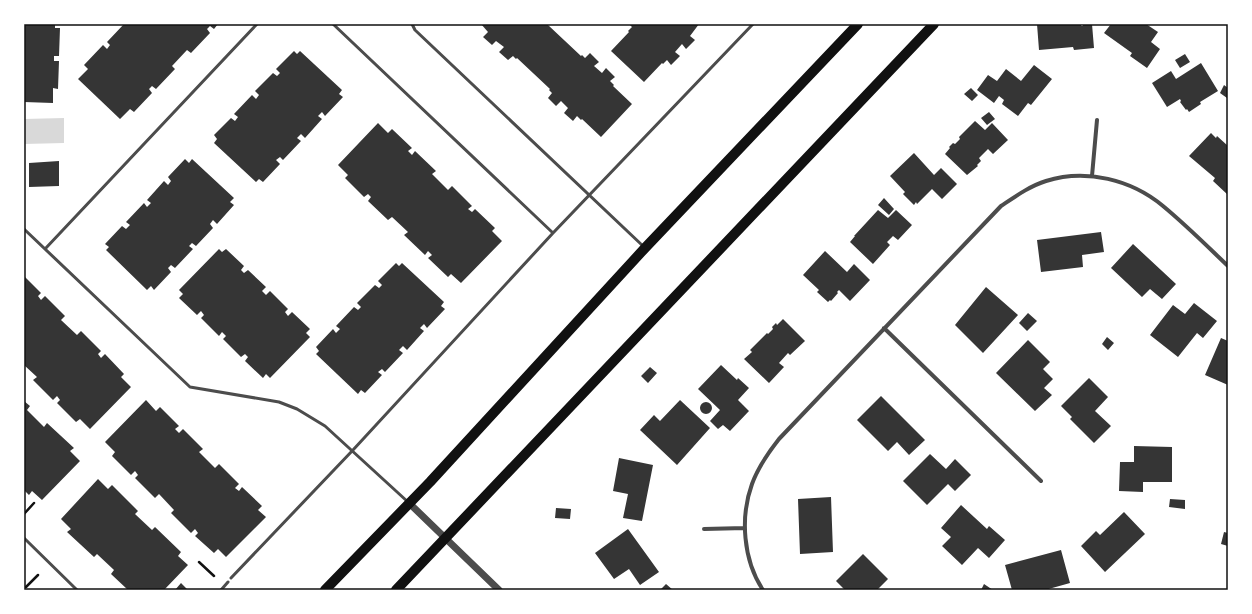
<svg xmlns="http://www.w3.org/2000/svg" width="1252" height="614" viewBox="0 0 1252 614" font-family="'Crimson Pro',serif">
<rect width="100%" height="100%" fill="#fff"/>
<!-- water -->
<path fill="#d9d9d9" d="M64,118V143L24,144V119Z"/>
<!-- building -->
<path fill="#353535" d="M24,24H55V28H60L59,56H54V61H59L58,89L53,88V103L24,102Z
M124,24L130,25L131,24H218L214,29L210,26L207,29L210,33L191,53L187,50L172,66L175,69L156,89L152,86L149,89L152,93L134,112L130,109L120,119L78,79L88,69L84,65L103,45L107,49L110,45L107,42Z
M481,24H549L548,25L581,56L582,55L585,58L590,53L599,62L594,66L602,73L606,68L615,77L610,81L614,85L613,86L632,104L601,137L582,119L581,120L577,116L573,121L564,113L568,108L561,101L556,106L548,98L552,93L549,90L550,89L517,58L516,59L513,56L508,60L499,52L504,47L496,41L492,45L483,37L488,32Z
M629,24H699L690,36L695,40L686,49L682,44L675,52L680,56L671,65L667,60L663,64L662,63L644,82L611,51L629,32L628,31L632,27Z
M1037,24H1081V26H1083V24H1092L1094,48L1074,50L1073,47L1039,50Z
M1111,24H1146L1158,32L1151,42L1160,49L1147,68L1130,56L1132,53L1104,33Z
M294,51L297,54L300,51L342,90L339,94L343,97L325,116L322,112L318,116L322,119L305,138L301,134L297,138L301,141L283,160L280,157L276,160L280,164L263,182L259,179L256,182L214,143L217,139L214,135L231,118L235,121L238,117L234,114L252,95L256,99L259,95L255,91L273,73L277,76L280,73L276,69Z
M1185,54L1190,62L1180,68L1175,60Z
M1201,63L1218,91L1200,102L1201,104L1189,112L1187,109L1186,110L1180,102L1181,101L1180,99L1167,107L1152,83L1171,71L1176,79Z
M1034,65L1052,79L1031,105L1028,103L1018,116L1002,104L1004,100L999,96L994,103L977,90L988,75L997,81L1006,69L1021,81Z
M1224,85L1228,88L1227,98L1220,93Z
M971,88L978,95L972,101L964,94Z
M989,112L995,119L987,125L981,118Z
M975,121L985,130L992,123L1008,140L993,154L988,149L979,158L981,161L977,165L978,166L967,175L945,154L950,148L949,147L953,143L955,144L960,139L959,137Z
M378,123L388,133L392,129L412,148L408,151L412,155L415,151L436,171L432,174L448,190L452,186L472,206L468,209L472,212L475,209L495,228L492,231L502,241L461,283L451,274L448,277L428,258L432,255L428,251L425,255L404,235L408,232L392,217L388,220L368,201L371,197L368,194L364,197L345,178L348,175L338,165Z
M1211,133L1216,138L1217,136L1228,146V195L1213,181L1215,178L1189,156Z
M914,153L934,175L941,168L957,184L942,199L932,189L917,204L916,202L914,205L903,194L905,192L890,176Z
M185,159L189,163L192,159L234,198L230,202L234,205L217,224L213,220L210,224L213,228L196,246L192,243L189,246L193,249L175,268L171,265L168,268L171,272L154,290L151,286L147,290L106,250L109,247L105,244L122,226L126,229L130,225L126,222L144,203L147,207L151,203L147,200L164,181L168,185L171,181L168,177Z
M59,161V186L29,187V163Z
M884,198L894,209L889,215L878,205Z
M878,210L888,218L896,210L912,225L898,240L893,236L887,242L890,245L873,264L850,242L855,236H854Z
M1101,232L1104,252L1082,255L1083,267L1041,272L1037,240Z
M1133,244L1176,284L1162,299L1150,289L1142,297L1111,268Z
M219,249L222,252L226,249L244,266L241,270L244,273L248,270L266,287L262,291L266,295L270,291L288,309L285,312L288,316L292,312L310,329L306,333L310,337L270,378L266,374L263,378L245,361L248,357L245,354L241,357L223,339L226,336L222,332L219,336L201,318L204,315L201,311L197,315L179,298L183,294L179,290Z
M825,251L847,272L854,264L870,280L850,301L839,290L837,292L838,293L831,301L830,300L828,302L817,292L819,290L803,275Z
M396,263L399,266L402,263L444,302L441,306L445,309L427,328L424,324L420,328L424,331L407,350L403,346L399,350L403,353L385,372L382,369L378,372L382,375L365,393L361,390L358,394L316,354L319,351L316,347L333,329L336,333L340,329L336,326L354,307L358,310L361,307L357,303L375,285L379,288L382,285L378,281Z
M24,276L41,293L38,296L41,300L45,296L65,316L61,320L77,335L81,331L101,351L98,354L101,358L105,354L124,374L121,377L131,387L90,429L80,419L76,422L57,403L60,400L57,396L53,400L33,380L37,377L24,365Z
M986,287L1018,315L983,353L955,325Z
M1194,303L1217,321L1203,338L1197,333L1178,357L1150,335L1173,305L1185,314Z
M1028,313L1037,321L1027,331L1019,323Z
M783,319L805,341L790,355L788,353L779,363L784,367L769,383L744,359L752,352L750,350L767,333L768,334L773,329L772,327L776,323L777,325Z
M1107,337L1114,343L1108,350L1102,344Z
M1221,338L1228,341V385L1205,375Z
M1028,340L1050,362L1043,369L1053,379L1044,388L1052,395L1035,411L996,373Z
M721,365L737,380L738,378L749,388L738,400L749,411L730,431L723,425L718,429L710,421L720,410L698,389Z
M650,367L657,373L648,383L641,376Z
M1089,378L1108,397L1095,411L1111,426L1094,443L1070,419L1072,417L1061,406Z
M881,396L925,440L909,455L897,442L888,451L857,420Z
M146,400L156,411L160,407L179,426L175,429L179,433L183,429L203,449L199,452L215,468L219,464L239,484L235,488L239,491L242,487L262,506L258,510L266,517L226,557L218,549L214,553L195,536L198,533L195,529L191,533L171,513L174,510L159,494L155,498L135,478L138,475L135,471L131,475L112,456L115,452L105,442Z
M680,400L710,428L677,465L640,430L654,415L660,421Z
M24,401L30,406L27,410L44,427L47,423L74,448L70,451L80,461L42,500L32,491L29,495L24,490Z
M700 408a6 6 0 1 1 12 0a6 6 0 1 1-12 0Z
M1134,446L1172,447V482H1143V492L1119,491L1120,462H1134Z
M930,454L946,469L955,459L971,475L955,491L948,484L927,505L903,481Z
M619,458L653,465L642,521L623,518L628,494L613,491Z
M98,479L108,489L112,485L138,511L135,514L152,530L155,527L181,552L178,556L188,565L164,590H128L111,574L114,570L97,554L94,557L67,532L71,529L61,519Z
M831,497L833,552L800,554L798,499Z
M1170,499L1185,500V509L1169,507Z
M961,505L987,529L989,526L1005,540L989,558L978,548L962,565L942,546L951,537L941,528Z
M556,508L571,509L570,519L555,518Z
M1124,512L1145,534L1105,572L1081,546L1096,531L1100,535Z
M628,529L659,572L640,585L629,569L614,579L595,553Z
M1224,532L1228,533V546L1221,544Z
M1061,550L1070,583L1045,590H1012L1005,565Z
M863,554L888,579L877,590H845L836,581Z
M181,583L188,590H175Z
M666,584L673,590H660Z
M984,584L993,590H981Z"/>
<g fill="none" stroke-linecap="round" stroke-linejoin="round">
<!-- path -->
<path stroke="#111" stroke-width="2.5" d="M24,514L34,503
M199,562L214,576
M26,587L38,575"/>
<!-- service -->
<path stroke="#4c4c4c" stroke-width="3" d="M333,24L553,233
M412,24L415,30L643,246
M24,229L190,387L279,402L297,409L325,426L408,502
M45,249L257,24
M24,538L77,590
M231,578L353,450L553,233L753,24
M221,590L228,582"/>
<!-- minor -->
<path stroke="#4c4c4c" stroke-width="4" d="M1092,176L1097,120
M884,328L1041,481
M704,529L745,528
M763,590C743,560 740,517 752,484C758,467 768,453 779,439L1001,206C1016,196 1030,186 1046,181C1086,168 1132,180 1163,206C1186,225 1207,246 1228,266"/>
<!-- tertiary -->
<path stroke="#4c4c4c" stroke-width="7" d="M409,503L499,590"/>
<!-- primary -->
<path stroke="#111" stroke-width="10" d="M325,590L430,482L645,248L858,24
M396,590L934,24"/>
</g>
<!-- border -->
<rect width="1252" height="614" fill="none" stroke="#ffffff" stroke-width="50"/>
<rect x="25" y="25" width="1202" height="564" fill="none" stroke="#111" stroke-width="1.5"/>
</svg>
